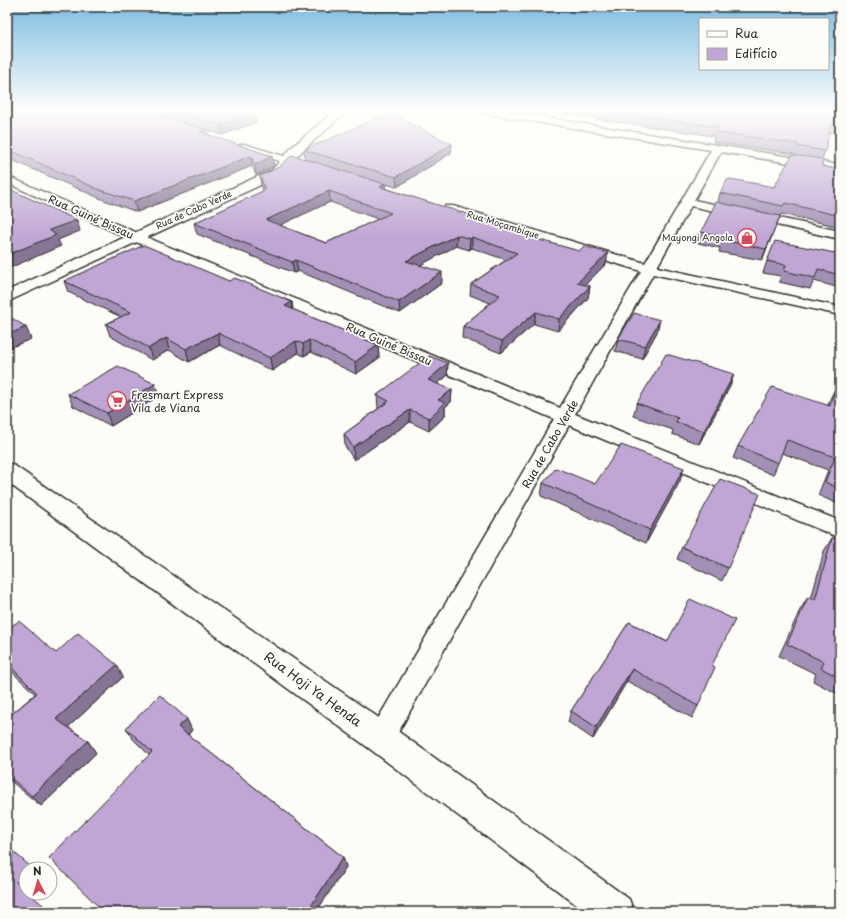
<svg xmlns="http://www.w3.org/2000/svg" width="847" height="919" viewBox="0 0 847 919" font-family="'Playpen Sans',sans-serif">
<rect width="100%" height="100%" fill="#fdfcf7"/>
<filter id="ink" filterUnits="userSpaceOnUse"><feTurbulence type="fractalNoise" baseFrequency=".025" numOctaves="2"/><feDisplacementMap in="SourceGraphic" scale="8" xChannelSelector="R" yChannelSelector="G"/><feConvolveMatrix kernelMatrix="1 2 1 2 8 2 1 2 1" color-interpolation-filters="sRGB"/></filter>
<g filter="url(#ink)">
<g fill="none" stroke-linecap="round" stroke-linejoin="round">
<!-- minor casing -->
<g stroke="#2b2b2b" stroke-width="3">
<path id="minor" d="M476,110H499L840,165V171L721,152L694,200L840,231V239L691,206L657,267L840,307V315L653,274L575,414L840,521V538L569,425L390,747L381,751L372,747L368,738L372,729L554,419L158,252L7,183V176L167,246L560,408L641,271L445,212L443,209L445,206H453L645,263L711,150L480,113Z
M244,144L310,164L311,166L306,169L240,149L239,147L240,145Z"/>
</g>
<!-- secondary casing -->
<g stroke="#2b2b2b" stroke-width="3">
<path id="secondary" d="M336,110H348L300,153L280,176L7,302V291L272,170L292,147Z
M7,463L15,466L392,727L629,899L634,912H586L370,749L7,482Z"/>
</g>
<!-- minor -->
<use href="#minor" fill="#fdfcf7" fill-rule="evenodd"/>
<!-- secondary -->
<use href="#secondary" fill="#fdfcf7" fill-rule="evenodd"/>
</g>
<!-- wall -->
<path fill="#a48fb6" stroke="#2b2b2b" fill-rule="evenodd" d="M7,110H241L254,113L256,122L222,135L207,130L208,135L274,166L256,175L252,166L137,212L104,200L7,158Z
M517,110H840V134L829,132L825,151L822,159V166L840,170V227L781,214L762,260L719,252L720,248L698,243L701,232L718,202L720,193L774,187L794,154L713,142L714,136L549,112L546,115L517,111Z
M452,144L451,153L397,187L385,184V188L493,224L528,235V237L606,264L585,285L590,286L588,298L558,331L534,324L501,353L462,338L463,326L490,303L470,295L471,284L506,260L472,248L469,250L456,246L420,265L442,283L400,313L298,271L294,273L197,234L194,223L263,191L261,186L260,176L305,160L304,150ZM330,202L378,219L326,243L279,225Z
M840,254V288L814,281L810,289L779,282L781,276L763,273L767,261Z
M64,281H229L292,302L293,310L378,345L379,358L356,374L311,352L304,356L298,353L272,371L220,345L189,362L169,350L152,360L110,336L106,324L121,317L68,292Z
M657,332L642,359L615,351L618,339Z
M448,363L447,376L437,384L452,390L451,402L445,407V416L429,431L410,422L354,460L345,446L344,434L379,408H378L377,395Z
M840,363V505L818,495L828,470L782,453L773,475L733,458L738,446L828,405L829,401L835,389L836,372Z
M734,374L730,386L699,444L672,434L673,430L633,416L637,403Z
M68,394L159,396L111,426L73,406Z
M680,481L646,543L541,496L543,483L595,484Z
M832,538L840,541V695L813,681L816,674L779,656L800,610L808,597L811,599L824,551Z
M682,547L728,568L722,581L677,559Z
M629,622L712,665L698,706L692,718L627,681L593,739L568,722L571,711Z
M7,629L56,653L123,677L68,727L88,741L96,753L41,806L7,778V718L35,694L7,667Z
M126,728L192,730L188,735L343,857L346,867L316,912H104L149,755L133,739Z"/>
<!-- shaded-wall -->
<path fill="#867494" stroke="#2b2b2b" d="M546,110H550L549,112L546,115Z
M254,113L256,122L222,135L220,125Z
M207,130L209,139L200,132Z
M452,144L451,153L397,187L396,177Z
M251,156L252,166L137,212L134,201Z
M272,156L274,166L256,175L255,165Z
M385,184L386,194L380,187Z
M329,191L330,202L268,231L266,220Z
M780,216L776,226L762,260L766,249Z
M77,220L80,231L58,240L61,246L7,269V255L49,230Z
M457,235L456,246L406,273V261Z
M472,237V248L469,250L470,239Z
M608,253L606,264L576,294L577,283Z
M296,260L298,271L294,273L292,262Z
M442,272V283L400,313L399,302Z
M590,286L588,298L558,331L559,319Z
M292,302L293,314L285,306Z
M536,312L534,324L501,353L502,341Z
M660,320L657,332L642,359L645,346Z
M26,327L31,339L7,349V335Z
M218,333L220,345L189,362L186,349Z
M166,338L169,350L152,360L149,348Z
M309,340L311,352L304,356L303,344Z
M296,341L298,353L272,371L270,358Z
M378,345L379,358L356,374L355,362Z
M448,363L447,376L427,392L428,380Z
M734,374L730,386L699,444L704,431Z
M155,384L159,396L111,426L107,413Z
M452,390L451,402L445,407V416L429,431V418L438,400Z
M410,410V422L354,460L353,447Z
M684,468L680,481L646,543L650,530Z
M117,665L123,677L64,731L56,719Z
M632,669L627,681L593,739L596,727Z
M187,719L192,730L183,739L178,727Z
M88,741L96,753L41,806L32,796Z
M343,857L346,867L316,912H307Z
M26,872V890L16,882Z"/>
<!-- building -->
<path fill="#bfa6d4" stroke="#2b2b2b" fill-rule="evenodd" d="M7,110H142L207,130L200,132L272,156L255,165L251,156L134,201L100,190L7,149Z
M169,110H241L254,113L220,125Z
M598,110H840V124L831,123L825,151L797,146L798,144L715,132L719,127Z
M389,113L452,144L396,177L304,150Z
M292,155L385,184L380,187L493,222L491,224L528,235L526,236L579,251L584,246L608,253L577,283L590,286L559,319L536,312L502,341L463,326L500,295L471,284L517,253L472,237L470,239L457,235L406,261L442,272L399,302L296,260L292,262L194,223L265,190L260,176L279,167ZM329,191L391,213L326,243L266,220Z
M792,155L823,159L822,166L840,170V216L785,203L783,206L720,193L727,180L730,179L774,187Z
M7,188L77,220L49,230L56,235L7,255Z
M716,202L780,216L766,249L722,240L723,237L701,232Z
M775,241L840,254V275L818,269L815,278L784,271L786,265L767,261Z
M144,245L229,281L235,278L292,302L285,306L378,345L355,362L309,340L303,344L296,341L270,358L218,333L186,349L166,338L149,348L106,324L131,312L64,281Z
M634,313L660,320L645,346L618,339Z
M7,315L26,327L7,335Z
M666,354L734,374L704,431L676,422L678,418L637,403Z
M429,356L448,363L428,380L452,390L438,400L445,403L429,418L410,410L353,447L344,434L389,401L377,395Z
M118,366L155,384L107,413L68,394Z
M772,387L830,406L835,389L840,390V489L825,482L835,457L787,440L778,463L738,446Z
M621,445L684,468L650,530L543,483L556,468L595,484Z
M720,479L760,494L728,568L682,547Z
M832,538L840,541V678L821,668L824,662L787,644L808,597L815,600Z
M690,599L735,620L712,665L715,667L698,706L632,669L596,727L571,711L629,622L667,642Z
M19,621L56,653L78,633L117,665L56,719L88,741L32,796L7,775V718L37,693L7,663V629Z
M160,695L187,719L178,727L343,857L307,912H104L49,858L152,752L126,728Z
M9,848L31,867L29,869H26V872L16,882L26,890V893H29L51,912H7V850Z"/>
</g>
<!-- sky -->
<linearGradient id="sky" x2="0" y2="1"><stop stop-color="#7cbce2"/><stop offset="0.46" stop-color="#fefefb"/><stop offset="1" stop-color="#fefefb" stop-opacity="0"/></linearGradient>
<rect width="847" height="239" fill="url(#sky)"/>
<!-- icons -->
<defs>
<g id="shop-ring" transform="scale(1)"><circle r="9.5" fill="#fdfcf7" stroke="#d1495b" stroke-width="1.5"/><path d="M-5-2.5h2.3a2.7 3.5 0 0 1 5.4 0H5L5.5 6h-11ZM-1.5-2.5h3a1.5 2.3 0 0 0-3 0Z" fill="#d1495b"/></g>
<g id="supermarket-ring" transform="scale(1)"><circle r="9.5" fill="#fdfcf7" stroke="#d1495b" stroke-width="1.5"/><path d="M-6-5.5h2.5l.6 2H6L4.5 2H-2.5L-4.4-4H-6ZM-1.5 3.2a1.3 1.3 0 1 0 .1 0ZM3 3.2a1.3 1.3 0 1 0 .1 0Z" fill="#d1495b"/></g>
</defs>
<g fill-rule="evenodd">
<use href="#shop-ring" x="747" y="238"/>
<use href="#supermarket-ring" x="117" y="401"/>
</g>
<g text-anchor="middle" stroke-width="3.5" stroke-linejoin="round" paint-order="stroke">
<!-- far-street labels -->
<g font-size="9" fill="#2b2b2b" stroke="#fdfcf7">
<text transform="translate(194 210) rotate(-24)" y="3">Rua de Cabo Verde</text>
<text transform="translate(503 225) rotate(17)" y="3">Rua Moçambique</text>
</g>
<!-- far-poi labels -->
<g font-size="9" fill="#2b2b2b" stroke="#fdfcf7" text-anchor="end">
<text x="733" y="241">Mayongi Angola</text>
</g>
<!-- street labels -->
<g font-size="11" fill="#2b2b2b" stroke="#fdfcf7">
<text transform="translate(91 217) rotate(24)" y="4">Rua Guiné Bissau</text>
<text transform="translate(389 344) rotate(23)" y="4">Rua Guiné Bissau</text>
<text transform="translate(550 444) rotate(-60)" y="4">Rua de Cabo Verde</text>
</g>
<!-- poi labels -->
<g font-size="11" fill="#2b2b2b" stroke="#fdfcf7" text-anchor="start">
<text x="131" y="399">Fresmart Express<tspan x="131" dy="13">Vila de Viana</tspan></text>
</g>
<!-- near-street labels -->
<g font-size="13" fill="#2b2b2b" stroke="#fdfcf7">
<text transform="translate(313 689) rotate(36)" y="5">Rua Hoji Ya Henda</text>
</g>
</g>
<!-- margin -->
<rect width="847" height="919" fill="none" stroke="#fdfcf7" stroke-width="24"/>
<rect x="12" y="12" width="823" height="895" fill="none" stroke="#2b2b2b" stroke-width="1.5" filter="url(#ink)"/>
<!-- legend -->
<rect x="699" y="18" width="130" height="52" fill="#fdfcf7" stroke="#a9a8a5"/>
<rect x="707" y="31" width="20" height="6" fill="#fdfcf7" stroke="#a9a8a5"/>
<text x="735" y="38" font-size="12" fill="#2b2b2b">Rua</text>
<rect x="707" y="48" width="20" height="12" fill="#bfa6d4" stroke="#a9a8a5"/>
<text x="735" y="58" font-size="12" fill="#2b2b2b">Edifício</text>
<!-- north arrow -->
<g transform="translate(38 881) rotate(355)"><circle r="19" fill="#fdfcf7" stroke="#a9a8a5"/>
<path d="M0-3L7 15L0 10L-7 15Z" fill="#d1495b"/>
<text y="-6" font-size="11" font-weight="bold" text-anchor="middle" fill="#2b2b2b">N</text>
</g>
</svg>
